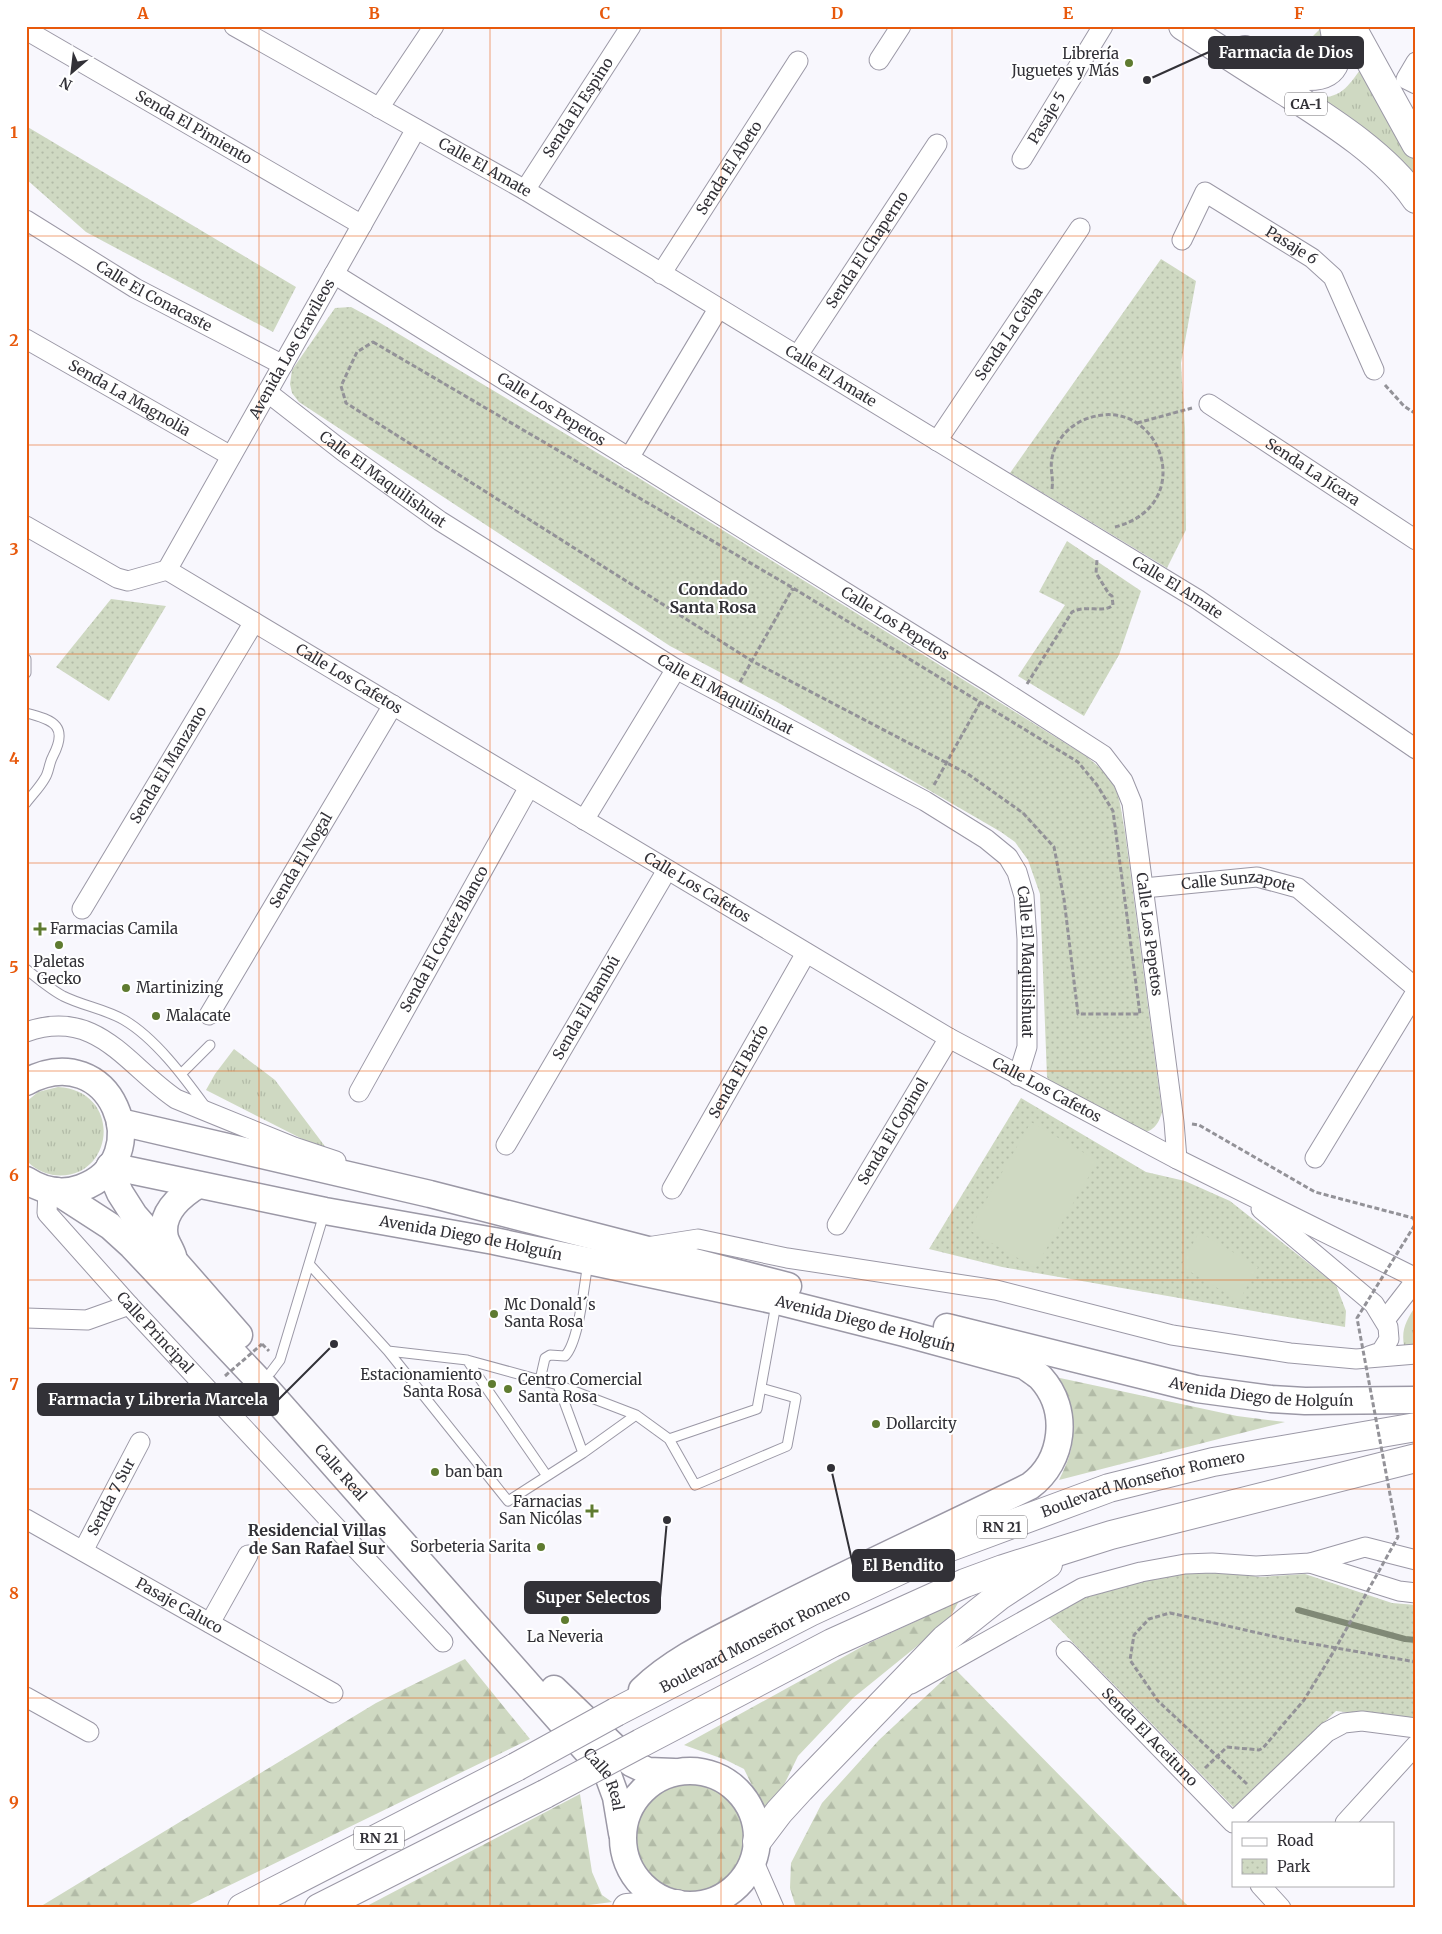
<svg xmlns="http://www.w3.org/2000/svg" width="1442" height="1934" viewBox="0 0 1442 1934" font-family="Merriweather,serif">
<defs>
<pattern id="grass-tufts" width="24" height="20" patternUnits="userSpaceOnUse" patternTransform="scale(1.25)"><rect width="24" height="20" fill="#cfd9c2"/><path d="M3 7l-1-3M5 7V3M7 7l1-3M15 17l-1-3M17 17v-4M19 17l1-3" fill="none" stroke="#b2bba7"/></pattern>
<pattern id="forest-firs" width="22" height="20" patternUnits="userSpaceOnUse" patternTransform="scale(1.25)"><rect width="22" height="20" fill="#cfd9c2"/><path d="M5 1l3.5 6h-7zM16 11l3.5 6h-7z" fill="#b2bba7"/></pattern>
<pattern id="park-dots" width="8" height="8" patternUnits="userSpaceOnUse" patternTransform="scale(1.25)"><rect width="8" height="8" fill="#cfd9c2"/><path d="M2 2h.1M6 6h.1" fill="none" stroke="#b2bba7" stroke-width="1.8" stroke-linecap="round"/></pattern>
</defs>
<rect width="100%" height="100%" fill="#f8f7fd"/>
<!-- grass -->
<path fill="url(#grass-tufts)" d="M1366,62L1416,160V183L1305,97C1343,101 1346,88 1366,62Z
M234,1049L275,1080L330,1153L206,1090L215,1074Z
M58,1087C125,1091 114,1183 53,1175C43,1173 33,1168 26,1160V1102L38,1092Z
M1416,1305V1345L1404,1346C1401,1328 1407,1320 1416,1305Z"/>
<!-- forest -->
<path fill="url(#forest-firs)" d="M1046,1375L1237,1416L1285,1422L1059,1480C1084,1431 1072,1419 1046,1375Z
M959,1601L948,1621L853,1698L798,1756L768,1818L744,1769L726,1760L684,1745L865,1645Z
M465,1659L530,1739L183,1908H38L376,1703Z
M955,1669L1190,1908H796L790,1888L791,1863L822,1803L879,1740Z
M678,1778C686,1779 694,1778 701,1780C734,1787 753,1819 745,1851C742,1860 738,1872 732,1878C711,1902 667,1899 645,1879C625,1859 622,1825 637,1802C640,1799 643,1793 647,1791C656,1785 668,1782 678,1778Z
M580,1794L592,1872L602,1895L612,1902L566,1908H363Z"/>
<!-- park -->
<path fill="url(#park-dots)" d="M26,126L296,287L273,332L86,232L26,179Z
M1161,259L1196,281L1181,363L1185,428L1186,530L1167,568L1010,473Z
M351,307L377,321L626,470L1086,756C1120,783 1118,792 1125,832L1162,1112C1158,1126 1153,1131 1139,1134L1055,1089L1047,1077L1040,894L1028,860L1015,842L1001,832L777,702L670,646L299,402L292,393L290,384L292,370L335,308Z
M1067,541L1141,591L1119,655L1084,716L1018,676L1065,605L1039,592Z
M111,599L166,606L109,701L56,667Z
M1021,1098L1146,1172L1185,1181L1230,1201L1336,1285L1346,1311L1345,1327L1002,1267L929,1249Z
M1217,1571L1260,1577L1305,1574L1392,1603L1416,1605V1720L1336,1711L1235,1809L1042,1611L1160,1575Z"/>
<!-- garden -->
<path fill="#cfd9c2" d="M1321,28L1329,49L1317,64L1288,61Z
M1031,1122L1098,1161L1035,1268L969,1230Z
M1199,1232L1258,1267L1239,1301L1181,1266Z"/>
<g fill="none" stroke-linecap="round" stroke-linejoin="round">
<!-- stream -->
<path stroke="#808976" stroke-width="6" d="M1298,1610L1405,1639L1416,1640"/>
<!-- lane casing -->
<g stroke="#9b98a6" stroke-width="11">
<path id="lane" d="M26,659V673
M26,713C55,720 68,727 53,756C49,763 49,772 45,778C40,787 32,795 26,803
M26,969C38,979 50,989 63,996C83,1006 105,1009 124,1020C155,1038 184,1077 205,1106
M181,1074L210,1045
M310,1265L388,1351L508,1501L583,1453L636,1415
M388,1351L467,1360L558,1385L636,1415L669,1439L757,1409L776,1304
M467,1360L547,1476
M271,1372L280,1360L324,1214
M540,1380L545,1358L550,1355L565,1356C579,1342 584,1285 588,1263
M558,1385L583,1453
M669,1439L695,1485L787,1446L796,1398L761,1388"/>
</g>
<!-- street casing -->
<g stroke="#9b98a6" stroke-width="21">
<g id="street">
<path id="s1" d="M234,26L525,190L1197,599L1416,749"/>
<path id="s2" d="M26,30L362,225"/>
<path d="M879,60L901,26"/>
<path d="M1416,62L1406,79L1416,84"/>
<path d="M379,108L434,26"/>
<path id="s3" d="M1022,159L1103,26"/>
<path id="s4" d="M525,190L631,26"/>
<path id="s5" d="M26,220L135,288L283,365"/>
<path id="s6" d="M1182,240L1205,192L1312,258L1333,277L1374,370"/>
<path id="s7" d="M334,274L991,683L1103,755L1123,781L1132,803L1174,1122L1177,1159"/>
<path id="s8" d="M661,274L798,61"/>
<path id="s9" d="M26,339L231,456"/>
<path id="s10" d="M798,355L937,144"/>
<path id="s11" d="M267,392L344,452L440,521L676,669L925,801L986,839L1008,857L1017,872L1024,896L1027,939V1047L1018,1076"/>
<path id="s12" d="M1209,404L1416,540"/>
<path id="s13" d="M937,441L1080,228"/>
<path d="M629,458L718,309"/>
<path d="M26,526L117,578L128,581L167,570"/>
<path id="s14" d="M167,570L949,1038L1177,1159L1416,1278"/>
<path id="s15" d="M167,570L416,129"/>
<path d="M584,820L676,669"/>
<path id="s16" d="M1144,888L1257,877L1298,888L1416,988"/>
<path id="s17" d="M82,909L254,622"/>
<path id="s18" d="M209,1015L393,705"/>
<path d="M26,1032C97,1007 126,1065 176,1099L294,1147L336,1161"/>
<path id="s19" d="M359,1092L529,787"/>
<path id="s20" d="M506,1145L667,870"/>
<path d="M1315,1158L1416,992"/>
<path id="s21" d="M672,1189L806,953"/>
<path id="s22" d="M48,1190L47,1213L129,1305L443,1642"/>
<path d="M1261,1209L1374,1304L1388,1327L1389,1339L1381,1352L1369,1356"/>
<path id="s23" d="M837,1225L949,1038"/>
<path d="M647,1247L698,1239L787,1258L996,1290L1172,1335L1290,1353L1356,1359L1416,1354"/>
<path d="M26,1318L87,1320L129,1305"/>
<path d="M1385,1320L1416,1280"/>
<path id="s24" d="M26,1519L333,1693"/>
<path id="s25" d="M83,1551L140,1442"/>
<path d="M1310,1563L1399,1591L1416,1593"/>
<path d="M210,1623L248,1555"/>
<path id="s26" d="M1066,1651L1233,1823"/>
<path d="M911,1684L1082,1588L1141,1572L1185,1564L1212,1563L1256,1566L1310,1563L1365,1547L1416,1560"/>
<path d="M26,1697L89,1732"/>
<path d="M1233,1822L1327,1732L1344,1723L1362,1721L1416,1728"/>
<path d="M1345,1823L1416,1745"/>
<path d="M753,1860L774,1908"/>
<path d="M1260,1885L1281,1908"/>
<path d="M696,1905L701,1908"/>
</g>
</g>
<!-- secondary casing -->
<g stroke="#9b98a6" stroke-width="29">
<g id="secondary">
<path d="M26,1082C111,1036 160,1160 81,1188C62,1195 43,1191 26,1180"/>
<path d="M120,1122L430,1194L788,1286"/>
<path id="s27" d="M110,1166L325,1211L494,1241L777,1301L904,1333L1025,1366C1030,1370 1037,1374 1041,1378C1070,1410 1064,1461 1030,1486C941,1530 850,1571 761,1617C721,1638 675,1658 642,1690"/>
<path d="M109,1168L120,1193L134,1215L239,1335"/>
<path id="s28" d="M56,1191L110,1226L132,1246L264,1386L608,1775L616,1797L622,1833"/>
<path d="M173,1256C171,1250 167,1244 165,1238C159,1213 180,1196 198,1185"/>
<path id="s29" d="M947,1327L1197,1389L1271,1399L1305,1401L1416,1400"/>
<path d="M554,1689L631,1763L648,1771L674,1772"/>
<circle cx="690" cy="1838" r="67"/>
</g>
</g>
<!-- primary casing -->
<g stroke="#9b98a6" stroke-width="30">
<path id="primary" d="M1183,26C1216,47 1249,69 1283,90C1328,119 1385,154 1416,199
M1351,26L1416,144
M1245,50L1306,76C1341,77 1339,53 1334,26"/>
</g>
<!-- highway casing -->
<g stroke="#9b98a6" stroke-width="30">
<g id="highway">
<path id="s30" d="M616,1712L810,1612L950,1547L1109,1488L1213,1462L1416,1427"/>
<path d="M641,1743L832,1643L965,1583L1003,1569L1111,1535L1416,1458"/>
<path d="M757,1841L779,1812L800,1789L945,1639L999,1596L1048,1564"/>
<path d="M242,1908L516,1767"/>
<path d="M319,1908L545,1794"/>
<path d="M627,1908L677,1904"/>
</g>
</g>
<!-- path -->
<path stroke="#939298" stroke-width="3" stroke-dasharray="5 2.5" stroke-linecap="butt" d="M373,342L793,588L1078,762L1097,785L1113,811L1140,1014H1078L1064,899L1054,847L1023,813L968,774L752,661L346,403L341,386L357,352Z
M1385,385L1404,406L1416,414
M1137,423L1192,408
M1052,489C1054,475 1048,467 1054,451C1060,435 1073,423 1089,418C1160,394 1200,505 1115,527
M740,682L793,588
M1027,684L1072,612C1086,604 1103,614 1113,605L1112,596L1109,594L1096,573L1097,560
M934,785L981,701
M1192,1124L1199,1125L1315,1192L1413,1218L1416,1223
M262,1344L269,1351
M1205,1768L1227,1747
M1247,1784L1158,1701L1130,1660L1134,1635L1149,1619L1170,1613L1285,1639L1416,1662"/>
<!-- lane -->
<use href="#lane" stroke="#fff" stroke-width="9"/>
<!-- street -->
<use href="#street" stroke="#fff" stroke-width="19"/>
<!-- secondary -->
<use href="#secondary" stroke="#fff" stroke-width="26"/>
<!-- primary -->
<use href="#primary" stroke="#fff" stroke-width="28"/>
<!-- highway -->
<use href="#highway" stroke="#fff" stroke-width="28"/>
<!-- highway-bridge casing -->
<g stroke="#9b98a6" stroke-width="30" stroke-linecap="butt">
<path id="highway-bridge" d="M516,1767L616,1712
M545,1794L641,1743"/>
</g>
<!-- path-bridge -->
<path stroke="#939298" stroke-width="3" stroke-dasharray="5 2.5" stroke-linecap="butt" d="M225,1376L262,1344
M1227,1747L1259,1750L1263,1748L1304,1700L1334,1651L1398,1537L1357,1318L1416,1223"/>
<!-- highway-bridge -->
<use href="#highway-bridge" stroke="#fff" stroke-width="28"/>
</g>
<!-- grid -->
<path fill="none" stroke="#e8590c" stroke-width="1" stroke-opacity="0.55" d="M259,26V1908M490,26V1908M721,26V1908M952,26V1908M1183,26V1908M26,236H1416M26,445H1416M26,654H1416M26,863H1416M26,1071H1416M26,1280H1416M26,1489H1416M26,1698H1416"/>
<!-- markers -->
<g fill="#5f7b30" stroke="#fff" stroke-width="2">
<circle cx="1129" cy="63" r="5"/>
<path d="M37.5 921.5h5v5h5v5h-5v5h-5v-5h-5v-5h5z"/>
<circle cx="59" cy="945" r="5"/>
<circle cx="126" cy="988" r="5"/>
<circle cx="156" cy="1016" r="5"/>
<circle cx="494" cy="1314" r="5"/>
<circle cx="492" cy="1384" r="5"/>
<circle cx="508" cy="1389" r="5"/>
<circle cx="876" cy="1424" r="5"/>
<circle cx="435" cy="1472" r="5"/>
<path d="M589.5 1503.5h5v5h5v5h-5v5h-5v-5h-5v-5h5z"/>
<circle cx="541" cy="1547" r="5"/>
<circle cx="565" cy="1620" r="5"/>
</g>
<g text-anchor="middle" stroke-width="4" stroke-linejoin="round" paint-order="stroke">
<!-- shield labels -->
<g fill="#fff" stroke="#706f73" stroke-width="1">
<rect x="1285" y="92.5" width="42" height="23" rx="4"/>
<rect x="977" y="1515.5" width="50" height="23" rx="4"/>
<rect x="354" y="1826.5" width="50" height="23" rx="4"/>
</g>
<g font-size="14" font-weight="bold" fill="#323137">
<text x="1306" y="109">CA-1</text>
<text x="1002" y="1532">RN 21</text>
<text x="379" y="1843">RN 21</text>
</g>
<!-- poi labels -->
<g font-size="15" fill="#323137" stroke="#fff" text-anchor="start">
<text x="1119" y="59" text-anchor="end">Librería<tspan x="1119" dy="17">Juguetes y Más</tspan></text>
<text x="50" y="934">Farmacias Camila</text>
<text x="59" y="967" text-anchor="middle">Paletas<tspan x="59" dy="17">Gecko</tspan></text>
<text x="136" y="993">Martinizing</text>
<text x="166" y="1021">Malacate</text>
<text x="504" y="1310">Mc Donald´s<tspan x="504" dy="17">Santa Rosa</tspan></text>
<text x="482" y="1380" text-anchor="end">Estacionamiento<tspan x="482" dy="17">Santa Rosa</tspan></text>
<text x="518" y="1385">Centro Comercial<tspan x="518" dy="17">Santa Rosa</tspan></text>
<text x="886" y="1429">Dollarcity</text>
<text x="445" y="1477">ban ban</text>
<text x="582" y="1507" text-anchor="end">Farnacias<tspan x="582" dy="17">San Nicólas</tspan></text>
<text x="531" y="1552" text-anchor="end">Sorbeteria Sarita</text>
<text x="565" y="1642" text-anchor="middle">La Neveria</text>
</g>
<!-- street labels -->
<g font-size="15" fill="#323137" stroke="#fff">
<text dy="5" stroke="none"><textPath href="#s4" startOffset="98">Senda El Espino</textPath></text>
<text dy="5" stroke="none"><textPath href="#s3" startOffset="48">Pasaje 5</textPath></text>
<text dy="5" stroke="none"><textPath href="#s2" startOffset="194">Senda El Pimiento</textPath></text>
<text dy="5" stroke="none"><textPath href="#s8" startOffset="126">Senda El Abeto</textPath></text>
<text dy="5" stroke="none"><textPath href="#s1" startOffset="288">Calle El Amate</textPath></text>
<text dy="5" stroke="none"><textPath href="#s6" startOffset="155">Pasaje 6</textPath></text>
<text dy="5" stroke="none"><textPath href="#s10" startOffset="126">Senda El Chaperno</textPath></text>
<text dy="5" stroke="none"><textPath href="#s5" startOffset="149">Calle El Conacaste</textPath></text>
<text dy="5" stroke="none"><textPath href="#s13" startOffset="129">Senda La Ceiba</textPath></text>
<text dy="5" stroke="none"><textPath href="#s15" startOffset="254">Avenida Los Gravileos</textPath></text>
<text dy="5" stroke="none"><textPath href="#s1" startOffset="692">Calle El Amate</textPath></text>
<text dy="5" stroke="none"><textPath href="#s9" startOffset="119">Senda La Magnolia</textPath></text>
<text dy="5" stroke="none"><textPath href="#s7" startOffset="256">Calle Los Pepetos</textPath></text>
<text dy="5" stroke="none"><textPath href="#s12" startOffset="124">Senda La Jícara</textPath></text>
<text dy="5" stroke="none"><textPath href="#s11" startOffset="145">Calle El Maquilishuat</textPath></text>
<text dy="5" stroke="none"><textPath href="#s1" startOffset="1098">Calle El Amate</textPath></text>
<text dy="5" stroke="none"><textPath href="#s7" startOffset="661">Calle Los Pepetos</textPath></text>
<text dy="5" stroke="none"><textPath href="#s14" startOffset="212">Calle Los Cafetos</textPath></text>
<text dy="5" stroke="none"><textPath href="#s11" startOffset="550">Calle El Maquilishuat</textPath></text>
<text dy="5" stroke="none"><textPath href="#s17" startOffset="168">Senda El Manzano</textPath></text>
<text dy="5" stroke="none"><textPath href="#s18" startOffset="180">Senda El Nogal</textPath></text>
<text dy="5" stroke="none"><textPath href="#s14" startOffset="618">Calle Los Cafetos</textPath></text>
<text dy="5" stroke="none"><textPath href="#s16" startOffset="95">Calle Sunzapote</textPath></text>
<text dy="5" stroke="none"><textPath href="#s7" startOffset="1096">Calle Los Pepetos</textPath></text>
<text dy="5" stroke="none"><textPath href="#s19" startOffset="175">Senda El Cortéz Blanco</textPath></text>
<text dy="5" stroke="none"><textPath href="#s11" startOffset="985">Calle El Maquilishuat</textPath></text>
<text dy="5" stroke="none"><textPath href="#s20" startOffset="159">Senda El Bambú</textPath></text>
<text dy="5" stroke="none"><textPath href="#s21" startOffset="135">Senda El Barío</textPath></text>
<text dy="5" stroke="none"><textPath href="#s14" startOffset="1022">Calle Los Cafetos</textPath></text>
<text dy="5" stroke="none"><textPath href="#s23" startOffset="109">Senda El Copinol</textPath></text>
<text dy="5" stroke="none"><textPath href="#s27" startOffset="368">Avenida Diego de Holguín</textPath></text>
<text dy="5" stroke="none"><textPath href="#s27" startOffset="772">Avenida Diego de Holguín</textPath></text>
<text dy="5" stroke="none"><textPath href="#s22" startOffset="184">Calle Principal</textPath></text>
<text dy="5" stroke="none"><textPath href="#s29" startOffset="322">Avenida Diego de Holguín</textPath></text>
<text dy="5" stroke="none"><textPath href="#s28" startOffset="402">Calle Real</textPath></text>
<text dy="5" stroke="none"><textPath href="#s30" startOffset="576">Boulevard Monseñor Romero</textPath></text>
<text dy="5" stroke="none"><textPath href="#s25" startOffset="61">Senda 7 Sur</textPath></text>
<text dy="5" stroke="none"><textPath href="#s24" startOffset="176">Pasaje Caluco</textPath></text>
<text dy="5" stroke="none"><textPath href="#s30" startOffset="156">Boulevard Monseñor Romero</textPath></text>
<text dy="5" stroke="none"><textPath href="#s26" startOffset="120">Senda El Aceituno</textPath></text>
<text dy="5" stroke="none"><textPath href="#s28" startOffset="808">Calle Real</textPath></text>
</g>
<!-- neighbourhood labels -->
<g font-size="16" font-weight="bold" fill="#323137" stroke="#fff">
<text x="713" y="595">Condado<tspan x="713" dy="18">Santa Rosa</tspan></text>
<text x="317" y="1536">Residencial Villas<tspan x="317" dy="18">de San Rafael Sur</tspan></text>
</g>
</g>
<!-- callouts -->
<path fill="none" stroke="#323137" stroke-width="2" d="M1147 80L1209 52M334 1344L278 1400M831 1468L853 1565M667 1520L660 1598"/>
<g fill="#323137" stroke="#fff" stroke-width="2">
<circle cx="1147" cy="80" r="5"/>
<circle cx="334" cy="1344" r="5"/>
<circle cx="831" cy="1468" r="5"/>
<circle cx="667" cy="1520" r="5"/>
</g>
<g fill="#323137" stroke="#323137" stroke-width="2">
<rect x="1209" y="37" width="154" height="31" rx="5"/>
<rect x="38" y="1384" width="240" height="31" rx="5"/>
<rect x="853" y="1550" width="101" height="31" rx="5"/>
<rect x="525" y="1582" width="135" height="31" rx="5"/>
</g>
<g font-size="16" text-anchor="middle" font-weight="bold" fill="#fff">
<text x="1286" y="58">Farmacia de Dios</text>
<text x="158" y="1405">Farmacia y Libreria Marcela</text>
<text x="903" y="1571">El Bendito</text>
<text x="593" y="1603">Super Selectos</text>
</g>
<!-- border -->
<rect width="1442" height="1934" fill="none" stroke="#ffffff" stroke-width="55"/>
<!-- legend -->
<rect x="1232" y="1822" width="162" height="65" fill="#ffffff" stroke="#adadaf"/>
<rect x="1242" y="1838" width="25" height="8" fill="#ffffff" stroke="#adadaf"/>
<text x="1277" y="1846" font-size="15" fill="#323137">Road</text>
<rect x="1242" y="1859" width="25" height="15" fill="url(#park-dots)" stroke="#adadaf"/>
<text x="1277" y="1872" font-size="15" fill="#323137">Park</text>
<!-- north arrow -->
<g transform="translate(72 72) rotate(208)" stroke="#ffffff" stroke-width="4" paint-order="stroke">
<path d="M0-4L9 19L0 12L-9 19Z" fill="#323137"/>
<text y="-8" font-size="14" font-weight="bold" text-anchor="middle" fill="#323137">N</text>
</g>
<rect x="28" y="28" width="1386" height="1878" fill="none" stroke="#e8590c" stroke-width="2"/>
<g font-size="16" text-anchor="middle" font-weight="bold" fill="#e8590c">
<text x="143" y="19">A</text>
<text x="374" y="19">B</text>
<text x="605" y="19">C</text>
<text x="837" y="19">D</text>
<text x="1068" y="19">E</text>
<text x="1299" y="19">F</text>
<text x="14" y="138">1</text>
<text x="14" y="346">2</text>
<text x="14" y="555">3</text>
<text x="14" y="764">4</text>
<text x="14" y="973">5</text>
<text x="14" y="1181">6</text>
<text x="14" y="1390">7</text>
<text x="14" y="1599">8</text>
<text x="14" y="1808">9</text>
</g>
</svg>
